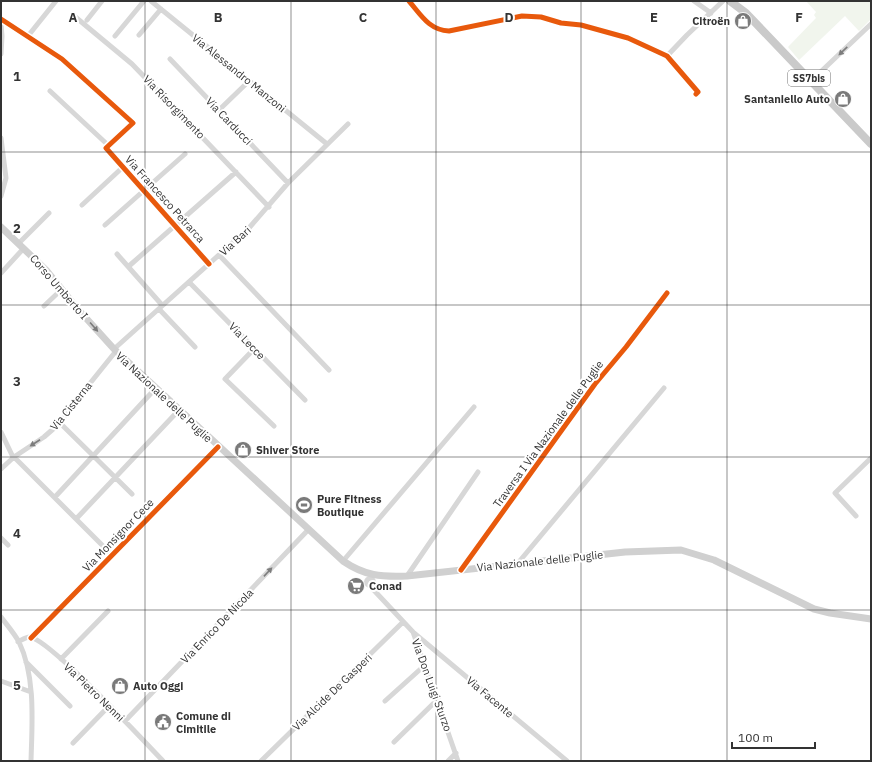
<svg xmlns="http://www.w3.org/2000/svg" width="872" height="762" viewBox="0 0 872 762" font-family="'IBM Plex Sans',sans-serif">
<rect width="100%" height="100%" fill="#fff"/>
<!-- green -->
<path fill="#f1f5ed" d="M806,1H871V19L859,31L845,16L799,60L788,47L816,18L814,15L816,12Z"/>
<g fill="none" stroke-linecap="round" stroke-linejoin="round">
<!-- street -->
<path stroke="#d7d7d7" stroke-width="5" d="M151,1L327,144
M409,1C421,15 429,30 449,31L522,16L541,17L561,23L581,25L628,38L667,56L698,92L696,94
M694,1L711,13
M73,15L132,64L269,207
M1,19L62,59L133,123L106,148L209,264
M87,20L102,1
M1,24L2,36L1,54
M139,35L161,9
M28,36L56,1
M115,36L144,1
M667,56L687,35L723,1
M170,59L288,183
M811,81L871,24
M50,91L109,146
M219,110L249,81
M1,138L6,178L1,196
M82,205L123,167
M105,225L185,154
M19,243L49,213
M117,254L162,305
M219,255L329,370
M129,266L236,172
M1,273L24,248
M189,282L305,400
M44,306L62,289
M159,309L195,347
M114,349L249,228L288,183L348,124
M254,349L225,379L274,426
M60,423L132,494
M1,432L12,455L112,555
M1,469L14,457L44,437L60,423L71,407L116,351
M55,497L155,389
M856,516L835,493L871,458
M76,519L179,410
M1,538L8,545
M343,561L474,407
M518,563L664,388
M461,570L595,384L626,347L667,293
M407,576L478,472
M366.5 582a3.5 3.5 0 1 1 7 0a3.5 3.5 0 1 1-7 0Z
M369,585L413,632L458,761
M1,617C7,625 14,633 19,642C36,677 32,724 31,761
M414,633L567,761
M31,638L218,447
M18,642C22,640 25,637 30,637C50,640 144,741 163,761
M61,659L108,611
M26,662L70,706
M1,681L31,692
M385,701L425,665
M125,721L308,530
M394,742L438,699
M73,743L109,706
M261,761L403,622
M448,761L456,753"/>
<!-- secondary -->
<path stroke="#d0d0d0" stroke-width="7" d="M1,227L46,270L76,307L114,349L343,561C365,576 381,577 407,576L625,552L681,550L714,560L814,609L830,613L871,619"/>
<!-- primary -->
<path stroke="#cacaca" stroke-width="8" d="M730,1L746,13L871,144"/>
<!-- cycleway casing -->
<g stroke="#fff" stroke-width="8">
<path id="cycleway" d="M409,1C421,15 429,30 449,31L522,16L541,17L561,23L581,25L628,38L667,56L698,92L696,94
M1,19L62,59L133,123L106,148L209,264
M461,570L595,384L626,347L667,293
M31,638L218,447"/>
</g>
<!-- cycleway -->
<use href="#cycleway" stroke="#e8590c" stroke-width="5"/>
</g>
<!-- one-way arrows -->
<defs><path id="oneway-solid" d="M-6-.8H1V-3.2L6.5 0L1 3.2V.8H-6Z"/></defs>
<g fill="#7d7d7d">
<use href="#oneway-solid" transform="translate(843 51) rotate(136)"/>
<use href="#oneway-solid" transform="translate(35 443) rotate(147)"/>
<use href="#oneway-solid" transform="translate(268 572) rotate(-47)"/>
</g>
<use fill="#7a7a7a" href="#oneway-solid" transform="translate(94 327) rotate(49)"/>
<!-- grid -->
<path fill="none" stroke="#333" stroke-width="1" stroke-opacity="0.55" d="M145,1V761M291,1V761M436,1V761M581,1V761M727,1V761M1,152H871M1,305H871M1,457H871M1,610H871"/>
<!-- icons -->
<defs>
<g id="shop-disc" transform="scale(0.9)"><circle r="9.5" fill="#7a7a7a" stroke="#fff"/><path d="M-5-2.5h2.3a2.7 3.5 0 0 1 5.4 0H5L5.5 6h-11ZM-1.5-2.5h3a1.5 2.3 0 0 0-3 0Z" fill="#fff"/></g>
<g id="stadium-disc" transform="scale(0.9)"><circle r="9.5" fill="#7a7a7a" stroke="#fff"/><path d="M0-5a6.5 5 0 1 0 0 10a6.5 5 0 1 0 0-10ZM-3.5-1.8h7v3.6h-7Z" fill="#fff"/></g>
<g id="supermarket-disc" transform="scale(0.9)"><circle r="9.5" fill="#7a7a7a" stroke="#fff"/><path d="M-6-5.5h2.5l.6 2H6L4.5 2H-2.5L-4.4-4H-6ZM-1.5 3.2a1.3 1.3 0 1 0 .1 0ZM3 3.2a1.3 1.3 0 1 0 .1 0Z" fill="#fff"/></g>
<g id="civic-disc" transform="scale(0.9)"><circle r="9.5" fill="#7a7a7a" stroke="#fff"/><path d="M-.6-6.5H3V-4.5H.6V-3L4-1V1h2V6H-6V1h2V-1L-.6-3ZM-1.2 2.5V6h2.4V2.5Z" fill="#fff"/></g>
</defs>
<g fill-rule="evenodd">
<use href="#shop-disc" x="743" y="21"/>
<use href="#shop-disc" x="843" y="99"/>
<use href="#shop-disc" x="243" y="450"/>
<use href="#stadium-disc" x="304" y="505"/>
<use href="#supermarket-disc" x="356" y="586"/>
<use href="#shop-disc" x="120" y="686"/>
<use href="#civic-disc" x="163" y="722"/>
</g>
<g text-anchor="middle" stroke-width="4" stroke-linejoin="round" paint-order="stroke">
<!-- shield labels -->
<rect fill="#fff" stroke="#707070" stroke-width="1" x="788" y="70" width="42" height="16" rx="3"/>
<g font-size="10" font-weight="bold" fill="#333">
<text x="809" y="82">SS7bis</text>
</g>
<!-- poi labels -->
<g font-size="11" font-weight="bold" fill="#333" stroke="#fff" text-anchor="start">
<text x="730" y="25" text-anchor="end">Citroën</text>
<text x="830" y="103" text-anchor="end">Santaniello Auto</text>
<text x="256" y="454">Shiver Store</text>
<text x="317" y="503">Pure Fitness<tspan x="317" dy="13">Boutique</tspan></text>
<text x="369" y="590">Conad</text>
<text x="133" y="690">Auto Oggi</text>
<text x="176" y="720">Comune di<tspan x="176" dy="13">Cimitile</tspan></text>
</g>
<!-- street labels -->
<g font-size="11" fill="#333" stroke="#fff">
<text transform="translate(239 73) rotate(39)" y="4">Via Alessandro Manzoni</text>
<text transform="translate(174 107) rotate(46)" y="4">Via Risorgimento</text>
<text transform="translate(229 121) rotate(46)" y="4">Via Carducci</text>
<text transform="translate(165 199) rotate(48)" y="4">Via Francesco Petrarca</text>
<text transform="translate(235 241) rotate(-42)" y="4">Via Bari</text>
<text transform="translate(59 287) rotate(49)" y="4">Corso Umberto I</text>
<text transform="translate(247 341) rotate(46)" y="4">Via Lecce</text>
<text transform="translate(164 397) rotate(43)" y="4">Via Nazionale delle Puglie</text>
<text transform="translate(71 406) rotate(-51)" y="4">Via Cisterna</text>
<text transform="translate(548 434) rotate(-54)" y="4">Traversa I Via Nazionale delle Puglie</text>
<text transform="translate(118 535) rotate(-46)" y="4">Via Monsignor Cece</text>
<text transform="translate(540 561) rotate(-6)" y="4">Via Nazionale delle Puglie</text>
<text transform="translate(217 626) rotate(-46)" y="4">Via Enrico De Nicola</text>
<text transform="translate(432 685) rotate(70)" y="4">Via Don Luigi Sturzo</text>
<text transform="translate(94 692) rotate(44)" y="4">Via Pietro Nenni</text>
<text transform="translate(332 692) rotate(-44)" y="4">Via Alcide De Gasperi</text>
<text transform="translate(490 697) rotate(40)" y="4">Via Facente</text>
</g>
</g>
<g font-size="13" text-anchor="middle" font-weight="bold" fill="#333" stroke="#fff" stroke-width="4" stroke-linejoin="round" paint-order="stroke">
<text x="73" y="22">A</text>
<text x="218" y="22">B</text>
<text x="363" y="22">C</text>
<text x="509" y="22">D</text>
<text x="654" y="22">E</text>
<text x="799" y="22">F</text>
<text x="17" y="81">1</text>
<text x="17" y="233">2</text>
<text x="17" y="386">3</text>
<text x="17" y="538">4</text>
<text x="17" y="690">5</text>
</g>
<!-- border -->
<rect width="872" height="762" fill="none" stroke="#333333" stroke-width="4"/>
<!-- scale -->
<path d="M732 742v6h83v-6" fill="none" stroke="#333333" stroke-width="2"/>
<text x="738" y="742" font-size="12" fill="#333333" stroke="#ffffff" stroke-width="3" paint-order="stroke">100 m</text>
</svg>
